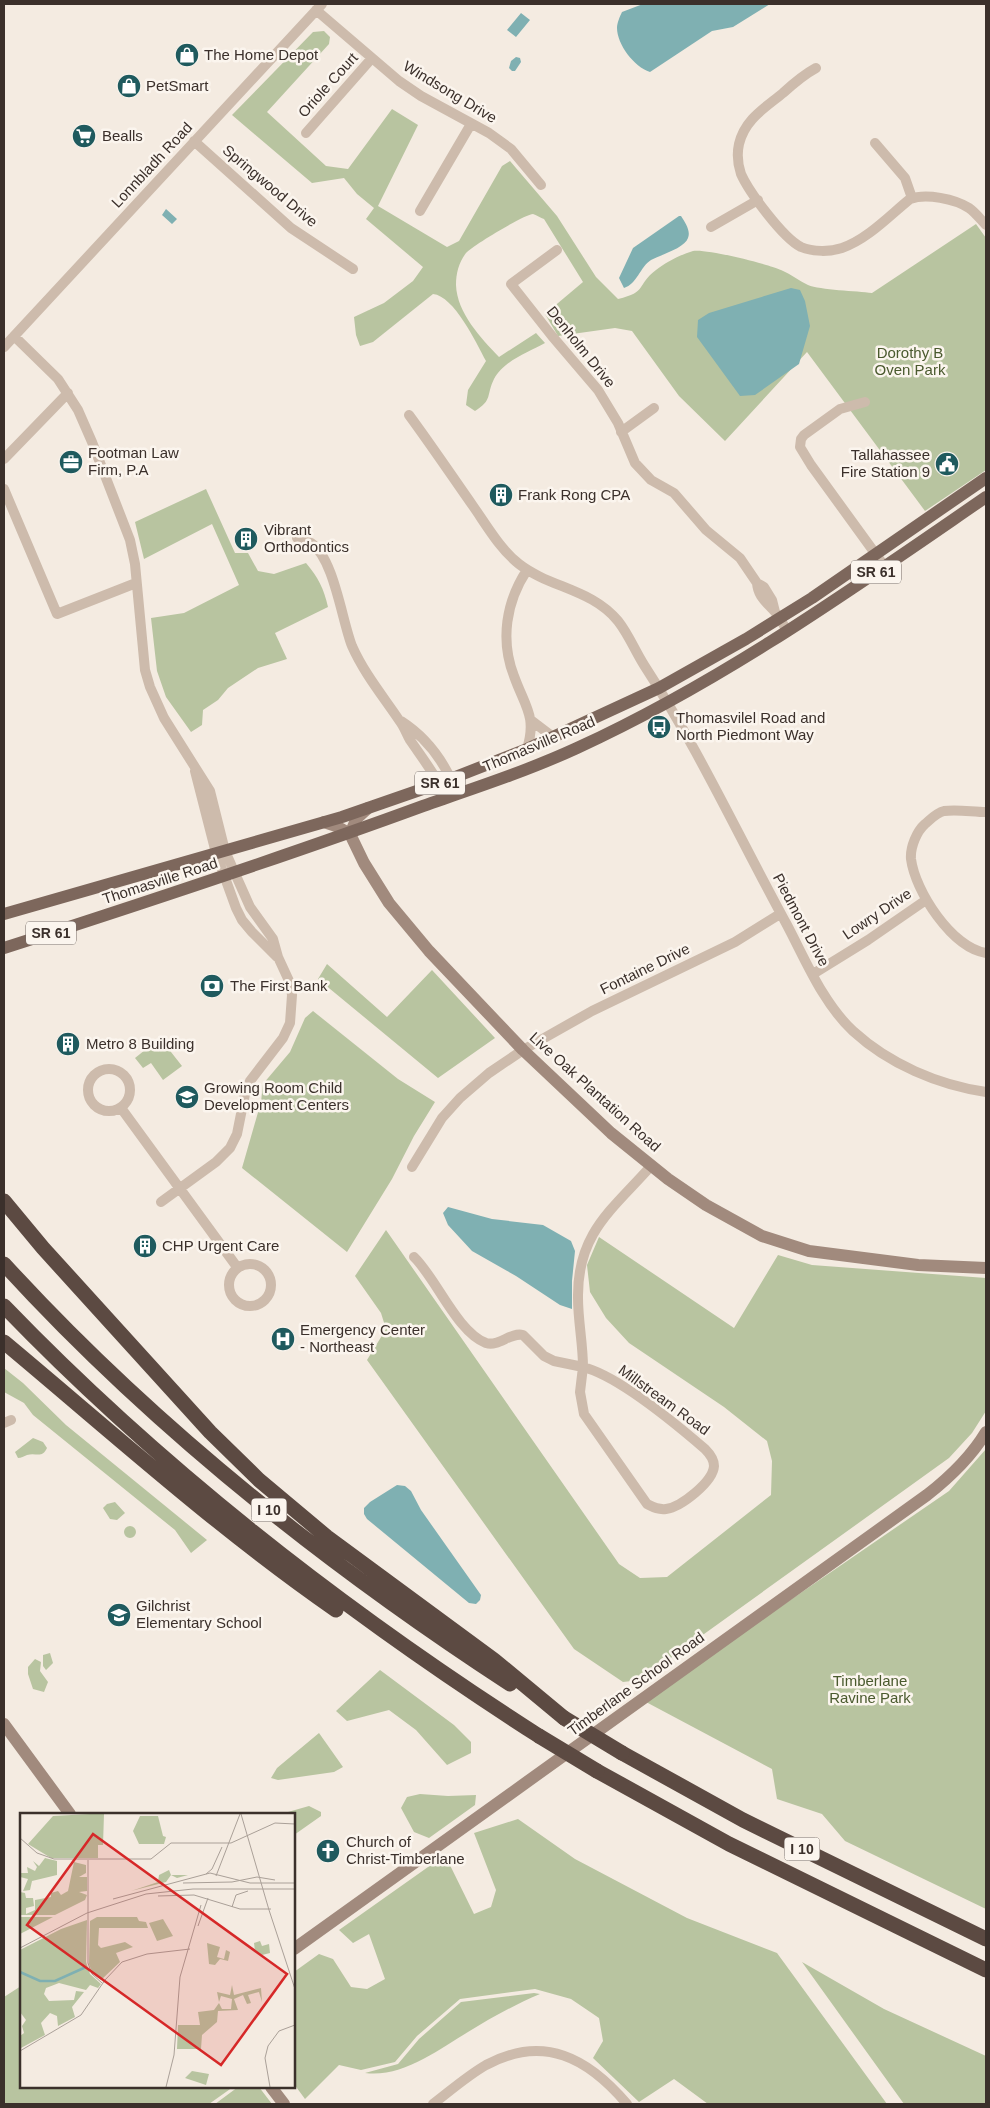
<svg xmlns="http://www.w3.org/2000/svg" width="990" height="2108" viewBox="0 0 990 2108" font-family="Arial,sans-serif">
<rect width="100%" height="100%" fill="#f4ebe1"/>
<!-- green -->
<path fill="#b8c4a0" d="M324,31L330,37L329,44L267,112L326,166L348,169L392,109L418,125L378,206L447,247L459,241L502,166L510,161L557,216L596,277L618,299C648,292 636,285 656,270C666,262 680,255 693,251C704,248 768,264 781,270C791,274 799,281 808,285C820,290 857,291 872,293L976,224L986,238V470L925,511L807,352L725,441L679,396L632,331L615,328L558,336L545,314L583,282L544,219C541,218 536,215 533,214C525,214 472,246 466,253C459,262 456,273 456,285C457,313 481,338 499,357L536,333L545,343C529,352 503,361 494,379C486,395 493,400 475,411L466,405L468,390L486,361C476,342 454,296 433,294L373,342L360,346L356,335L354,317L384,303L413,281L423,267L366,219L374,208L357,194L344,178L312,183L232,115L313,32Z
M206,489L235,553H248L258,571L274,574L306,563C318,577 324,589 328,607L275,633L287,659L258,668L228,688L218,700L203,710L202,725L191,732L166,697L157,671L151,618L184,613L239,585L212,524L144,559L135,522Z
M327,964L387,1017L432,970L495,1038L438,1078L318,979Z
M313,1011L398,1079L435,1102L414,1136L392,1179L347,1252L242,1168L261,1102L263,1084L290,1052L305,1018Z
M160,1038L182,1066L163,1080L151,1063L143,1068L135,1058Z
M386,1230L619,1564L640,1578L667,1577L771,1495L772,1461L767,1441L724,1407L629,1343L606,1318L590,1292L587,1265L599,1237L734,1328L778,1255L812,1265L986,1278V1411L972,1433L949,1458L640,1680L623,1682L574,1649L367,1360L386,1329L381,1313L355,1276Z
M4,1368L23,1383L66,1425L207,1540L191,1553L175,1530L33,1415L24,1403L4,1392Z
M33,1438L43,1442L47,1448C42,1459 36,1452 27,1455C24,1456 21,1458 18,1458L15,1452Z
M986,1449V1909L845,1841L822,1814L777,1799L772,1769L646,1702L652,1695L949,1491Z
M115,1502L125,1513L117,1520L110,1519L103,1508L107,1504Z
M124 1532a6 6 0 1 1 12 0a6 6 0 1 1-12 0Z
M50,1653L53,1663L46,1670L43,1666V1655Z
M35,1659L41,1662L40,1671L48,1682L44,1692L33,1689L28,1674V1667Z
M380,1670L454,1725L471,1742V1753L447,1765L416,1730L389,1710L347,1721L336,1711Z
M319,1733L343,1767L334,1772L278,1780L271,1778L277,1768Z
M420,1794L448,1796L476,1795L475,1805L429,1838L414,1832L401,1808L407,1797Z
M309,1806L321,1812V1816L294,1835V1814H281Z
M518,1819L575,1859L687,1918L777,1953L887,2104H708L674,2079L639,2102L593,2058L603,2041L599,2018L571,1999L535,1989L460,1999L417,2036L395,2062L361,2070L339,2065L305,2099L294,2084V1972L319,1954L333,1959L351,1987L367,1989L385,1979L369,1934L353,1943L339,1930L445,1855L474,1914L491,1907L496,1890L474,1833Z
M802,1962L884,2009L986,2056V2104H904Z
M21,1986V2087H233L209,2104H4V1997Z
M534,1993L540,1994C514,2005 491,2018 468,2032C438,2050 402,2078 365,2073L398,2064L419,2039L461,2002Z
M238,2087H259L272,2104H215Z"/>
<!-- water -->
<path fill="#7fb0b2" d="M643,4H770L733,27L712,31L650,72C634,67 617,44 617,28C617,23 620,16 622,12Z
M521,13L530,20L516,37L507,30Z
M516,57L520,58L521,62L515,71H512L509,68L511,61Z
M166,209L177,219L172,224L162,215Z
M679,216H681C685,222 691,231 688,238C685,248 660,255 651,260C640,267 637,284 624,288L619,278L633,248Z
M791,288L800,290L805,301L810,326L799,364L755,395L740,396L697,337L698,320L709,313Z
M448,1207L492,1219L543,1225L571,1241L575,1251L572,1281V1309L560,1305L516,1276L472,1251L448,1225L443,1213Z
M397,1485L405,1486L411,1491L421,1510L481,1595L480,1600L476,1604L469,1603L367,1519L364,1514V1508L370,1502Z"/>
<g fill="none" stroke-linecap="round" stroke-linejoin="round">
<!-- street -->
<path stroke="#cdbbac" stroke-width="10" d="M316,10L399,81L421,96L489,133L511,149L541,185
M816,68C803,75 794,83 783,93C765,108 745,119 739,144C737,153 738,165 741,174C749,192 783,238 801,247C813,252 830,252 842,248C868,239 890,215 910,199C926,193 955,199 969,208C975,212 981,220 986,225
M306,133L372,58
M194,141L291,228L353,269
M875,143L905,178L912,198
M420,211L471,124
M711,227L758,200
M557,250L511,284L552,336L598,390L618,423L635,463L651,480L674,493L706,530L740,558L757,583L764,587L772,600L775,612
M14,336L58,379L78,410L92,442L130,540L135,564L145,670L150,687L164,718L210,791L225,851L250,907L273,939L278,957L290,983L292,995L290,1023L283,1038L250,1081L245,1094L237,1134L230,1148L216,1162L161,1202
M4,347L322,4
M865,402L840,409L804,435L801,439L800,447L811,465L885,567
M409,415C431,445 452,476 473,506C487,526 500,549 519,564C550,588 592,589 618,621C629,635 635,651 644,665C698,748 740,839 787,925C806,961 823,1003 853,1031C889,1064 938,1085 986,1092
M621,432L654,408
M4,459L68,393
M4,489L57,614L136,583
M297,538C301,540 307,541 311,543C334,558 342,621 352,646C364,673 382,695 399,720C404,726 406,733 410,740C423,759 437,777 447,798
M527,570C506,602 500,640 514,676C525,707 537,716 527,749
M757,583C758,598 768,603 776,613C780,619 784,625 787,631
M401,721C429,739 446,764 457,794
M532,721L553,737
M195,771L216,853L236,908L242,920L252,932L277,957
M986,812C973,812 957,809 944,811C936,813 931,819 925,824C917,831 910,847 911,859C915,891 952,948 986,953
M813,974L868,940L926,900
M88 1090a21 21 0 1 1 42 0a21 21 0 1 1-42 0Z
M121,1108L237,1267
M412,1167L442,1118L460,1098L489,1073L523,1050L592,1011L735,942L780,914
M414,1257C436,1278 457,1332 486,1343C499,1347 510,1332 523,1335L544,1356L554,1361L583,1367C583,1344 578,1321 578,1298C577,1233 612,1210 651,1166
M229 1285a21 21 0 1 1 42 0a21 21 0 1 1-42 0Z
M583,1367C619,1376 676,1424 705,1449C710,1454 714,1459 714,1466C713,1482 681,1507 666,1509C658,1510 653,1507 647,1504L584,1414L580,1392Z
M4,1423L11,1420
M433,2104C450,2091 467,2076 486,2065C544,2034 588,2058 627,2104"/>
<!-- secondary -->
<path stroke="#a18a7d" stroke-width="12" d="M324,822L336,826L350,834L364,863L389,903L429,951L523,1050L611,1133L668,1179L706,1205L762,1236L809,1251L918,1265L986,1268
M350,834L357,818L368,808
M4,1724L70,1814
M294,1949L927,1495C950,1477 971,1457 986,1432
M271,2087L284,2104"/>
<!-- primary -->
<path stroke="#7d675c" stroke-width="12" d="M4,914L342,817L440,783L527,749L659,688L746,639L812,598L986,478
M4,948C144,903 284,857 423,806C475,788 527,771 577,748C723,681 855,587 986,497"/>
<!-- highway -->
<path stroke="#5c4a42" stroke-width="15" d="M4,1201L43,1248L210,1432L259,1480L327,1537L494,1660L564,1718
M4,1264C152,1426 326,1564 510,1684
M4,1306C164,1472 345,1612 539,1736
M4,1342C113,1433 219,1529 336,1610
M622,1753L743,1820L986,1939
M597,1771L729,1844L986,1970"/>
<!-- highway-bridge -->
<path stroke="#5c4a42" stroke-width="15" d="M564,1718L622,1753
M539,1736L597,1771"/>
</g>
<!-- icons -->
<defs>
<g id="shop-disc" transform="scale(1.25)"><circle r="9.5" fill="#1f5a5e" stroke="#fbf5ee"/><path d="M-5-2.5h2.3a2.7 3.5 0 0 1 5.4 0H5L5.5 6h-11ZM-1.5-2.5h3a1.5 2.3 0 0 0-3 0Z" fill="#fff"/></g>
<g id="supermarket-disc" transform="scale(1.25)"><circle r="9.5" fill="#1f5a5e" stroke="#fbf5ee"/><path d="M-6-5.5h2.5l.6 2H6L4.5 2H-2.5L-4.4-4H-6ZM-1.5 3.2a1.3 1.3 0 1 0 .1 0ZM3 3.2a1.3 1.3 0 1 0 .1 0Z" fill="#fff"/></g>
<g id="office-disc" transform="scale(1.25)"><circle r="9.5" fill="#1f5a5e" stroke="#fbf5ee"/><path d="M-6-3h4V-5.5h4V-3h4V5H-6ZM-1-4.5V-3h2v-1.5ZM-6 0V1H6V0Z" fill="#fff"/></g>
<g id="civic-disc" transform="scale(1.25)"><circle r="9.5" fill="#1f5a5e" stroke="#fbf5ee"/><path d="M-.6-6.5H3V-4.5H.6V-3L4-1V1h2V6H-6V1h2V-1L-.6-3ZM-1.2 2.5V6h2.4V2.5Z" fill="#fff"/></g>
<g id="building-disc" transform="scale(1.25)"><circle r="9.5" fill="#1f5a5e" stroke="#fbf5ee"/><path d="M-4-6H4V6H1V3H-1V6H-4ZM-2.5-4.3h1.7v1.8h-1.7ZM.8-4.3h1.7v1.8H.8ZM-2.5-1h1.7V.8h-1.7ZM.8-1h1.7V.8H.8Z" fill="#fff"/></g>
<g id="bus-disc" transform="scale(1.25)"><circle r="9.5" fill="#1f5a5e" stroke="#fbf5ee"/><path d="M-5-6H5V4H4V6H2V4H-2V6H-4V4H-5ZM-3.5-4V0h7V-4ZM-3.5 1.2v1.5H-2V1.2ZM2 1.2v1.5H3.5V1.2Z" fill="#fff"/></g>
<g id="bank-disc" transform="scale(1.25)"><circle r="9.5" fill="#1f5a5e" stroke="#fbf5ee"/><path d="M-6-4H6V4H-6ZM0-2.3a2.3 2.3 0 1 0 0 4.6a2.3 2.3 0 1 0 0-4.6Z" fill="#fff"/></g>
<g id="school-disc" transform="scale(1.25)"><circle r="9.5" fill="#1f5a5e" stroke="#fbf5ee"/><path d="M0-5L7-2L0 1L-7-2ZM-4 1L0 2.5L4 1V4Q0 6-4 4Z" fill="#fff"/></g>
<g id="hospital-disc" transform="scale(1.25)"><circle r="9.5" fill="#1f5a5e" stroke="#fbf5ee"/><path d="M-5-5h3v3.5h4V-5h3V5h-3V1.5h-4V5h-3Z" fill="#fff"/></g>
<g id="church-disc" transform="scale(1.25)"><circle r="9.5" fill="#1f5a5e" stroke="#fbf5ee"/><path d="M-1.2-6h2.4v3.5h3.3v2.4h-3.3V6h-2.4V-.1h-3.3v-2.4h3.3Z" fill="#fff"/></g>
</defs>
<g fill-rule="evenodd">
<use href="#shop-disc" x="187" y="55"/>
<use href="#shop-disc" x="129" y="86"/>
<use href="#supermarket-disc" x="84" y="136"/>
<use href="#office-disc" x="71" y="462"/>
<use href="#civic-disc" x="947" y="464"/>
<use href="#building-disc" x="501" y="495"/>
<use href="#building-disc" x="246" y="539"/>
<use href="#bus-disc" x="659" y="727"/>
<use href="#bank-disc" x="212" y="986"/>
<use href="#building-disc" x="68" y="1044"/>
<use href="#school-disc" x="187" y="1097"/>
<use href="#building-disc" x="145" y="1246"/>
<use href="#hospital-disc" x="283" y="1339"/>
<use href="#school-disc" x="119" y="1615"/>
<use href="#church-disc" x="328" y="1851"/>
</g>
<g text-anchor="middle" stroke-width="5" stroke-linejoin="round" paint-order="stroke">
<!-- shield labels -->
<g fill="#fbf5ee" stroke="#756b66" stroke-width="1">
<rect x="851" y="560.5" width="50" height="23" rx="4"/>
<rect x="415" y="771.5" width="50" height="23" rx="4"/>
<rect x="26" y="921.5" width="50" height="23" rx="4"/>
<rect x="251.5" y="1498.5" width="35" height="23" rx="4"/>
<rect x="784.5" y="1837.5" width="35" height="23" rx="4"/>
</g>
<g font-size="14" font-weight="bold" fill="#3b302b">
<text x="876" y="577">SR 61</text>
<text x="440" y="788">SR 61</text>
<text x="51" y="938">SR 61</text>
<text x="269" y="1515">I 10</text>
<text x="802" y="1854">I 10</text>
</g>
<!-- poi labels -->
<g font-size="15" fill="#3b302b" stroke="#fbf5ee" text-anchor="start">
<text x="204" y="60">The Home Depot</text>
<text x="146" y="91">PetSmart</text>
<text x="102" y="141">Bealls</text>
<text x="88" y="458">Footman Law<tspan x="88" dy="17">Firm, P.A</tspan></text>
<text x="930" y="460" text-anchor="end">Tallahassee<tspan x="930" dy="17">Fire Station 9</tspan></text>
<text x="518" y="500">Frank Rong CPA</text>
<text x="264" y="535">Vibrant<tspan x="264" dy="17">Orthodontics</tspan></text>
<text x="676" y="723">Thomasvilel Road and<tspan x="676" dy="17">North Piedmont Way</tspan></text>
<text x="230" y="991">The First Bank</text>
<text x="86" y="1049">Metro 8 Building</text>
<text x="204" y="1093">Growing Room Child<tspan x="204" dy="17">Development Centers</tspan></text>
<text x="162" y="1251">CHP Urgent Care</text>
<text x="300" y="1335">Emergency Center<tspan x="300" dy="17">- Northeast</tspan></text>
<text x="136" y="1611">Gilchrist<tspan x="136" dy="17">Elementary School</tspan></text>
<text x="346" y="1847">Church of<tspan x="346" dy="17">Christ-Timberlane</tspan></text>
</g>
<!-- street labels -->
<g font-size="15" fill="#3b302b" stroke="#fbf5ee">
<text transform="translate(328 85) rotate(-48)" y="5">Oriole Court</text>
<text transform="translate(450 92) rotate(31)" y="5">Windsong Drive</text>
<text transform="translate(152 165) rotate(-47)" y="5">Lonnbladh Road</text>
<text transform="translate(270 186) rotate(40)" y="5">Springwood Drive</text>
<text transform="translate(581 347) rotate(51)" y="5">Denholm Drive</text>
<text transform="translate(539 744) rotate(-23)" y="5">Thomasville Road</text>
<text transform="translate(160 881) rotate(-18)" y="5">Thomasville Road</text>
<text transform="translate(877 914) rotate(-34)" y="5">Lowry Drive</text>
<text transform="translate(801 920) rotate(62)" y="5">Piedmont Drive</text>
<text transform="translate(645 969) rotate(-26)" y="5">Fontaine Drive</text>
<text transform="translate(595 1092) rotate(42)" y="5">Live Oak Plantation Road</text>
<text transform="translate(664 1400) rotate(36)" y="5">Millstream Road</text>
<text transform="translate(636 1684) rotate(-36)" y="5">Timberlane School Road</text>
</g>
<!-- park labels -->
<g font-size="15" fill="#4a5a2e" stroke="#fbf5ee">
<text x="910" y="358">Dorothy B<tspan x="910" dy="17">Oven Park</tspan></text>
<text x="870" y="1686">Timberlane<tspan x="870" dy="17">Ravine Park</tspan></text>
</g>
</g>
<!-- overview -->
<g transform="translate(20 1813)">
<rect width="275" height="275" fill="#f4ebe1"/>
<path d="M70,1H84L83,32H78V45H31L8,31L33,3ZM120,3H138L143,23L146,24L144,31H119L113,18ZM25,45L37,48V62L12,68L10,77L3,78L8,66L0,64V60H8L7,54L15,58L17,54L13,48L19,53ZM54,49L66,52V60L59,64H67V78L59,79L67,82L65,87L35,102H0V79L5,80L6,85H13L14,93L6,95V101L15,97V87L31,84V80L38,78L41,82L48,78ZM149,57L151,62H168L157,65L151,62L146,69L111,78L138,69L139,62ZM0,104H33L0,121ZM77,104H117L119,108L126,109L128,115H79L78,132L81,135L105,129L113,134L96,140L100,149L81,167L72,159L69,151L70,108ZM143,106L153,123L137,128L129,110ZM67,107L66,149L70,161L81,171L78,175L70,172L66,177L39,170L26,175L24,181L29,188L54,187L56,178L64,179L52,194L55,204L38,213L37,203L30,200L21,210L25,222L1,235L0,223L4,220L2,213L6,207L0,199V137L41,116ZM240,128L242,133L249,131L250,140L242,142L235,138L234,130ZM187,130L200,134L197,144L204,146L206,137L210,139L208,148L200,146L195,152L189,151ZM212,172L214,182L241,175L242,189L239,179L228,182L231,190L227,191L223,182L214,186L218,197L198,198L197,209L182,222L181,236H157L158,212H180L178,199L194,197L199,190L202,196H211L212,186L201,183L199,189L197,179L210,182ZM172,258L189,261L186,272L165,265Z" fill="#b8c4a0"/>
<path fill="none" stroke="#7fb0b2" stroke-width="2.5" d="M0,159L20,168H35L66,154"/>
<path fill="none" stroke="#aaa098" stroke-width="1" d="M221,1L249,97M255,10L275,11M0,25L17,40L34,46H131L151,30H211L255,10M68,47V150L72,161L82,170M186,61L192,56L202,34M196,63L220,1M163,70L212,69L237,64L255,67M138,83L174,82L220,96H251M93,86L190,60L230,70H275M212,94L216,82L228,78M249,97L275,176M178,113L188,85M0,135L67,100L126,81L173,76H275M0,238L61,202L85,167L102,149L127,141L170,136M146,274L154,242L160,164L181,92M250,274L245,245L248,233L259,218L275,212"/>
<path fill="#d62828" fill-opacity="0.15" stroke="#d62828" stroke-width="2.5" d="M73,21L267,161L201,252L7,112Z"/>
<rect width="275" height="275" fill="none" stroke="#3b302b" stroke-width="2.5"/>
</g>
<!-- border -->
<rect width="990" height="2108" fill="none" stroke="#3b302b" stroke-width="10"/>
</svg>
